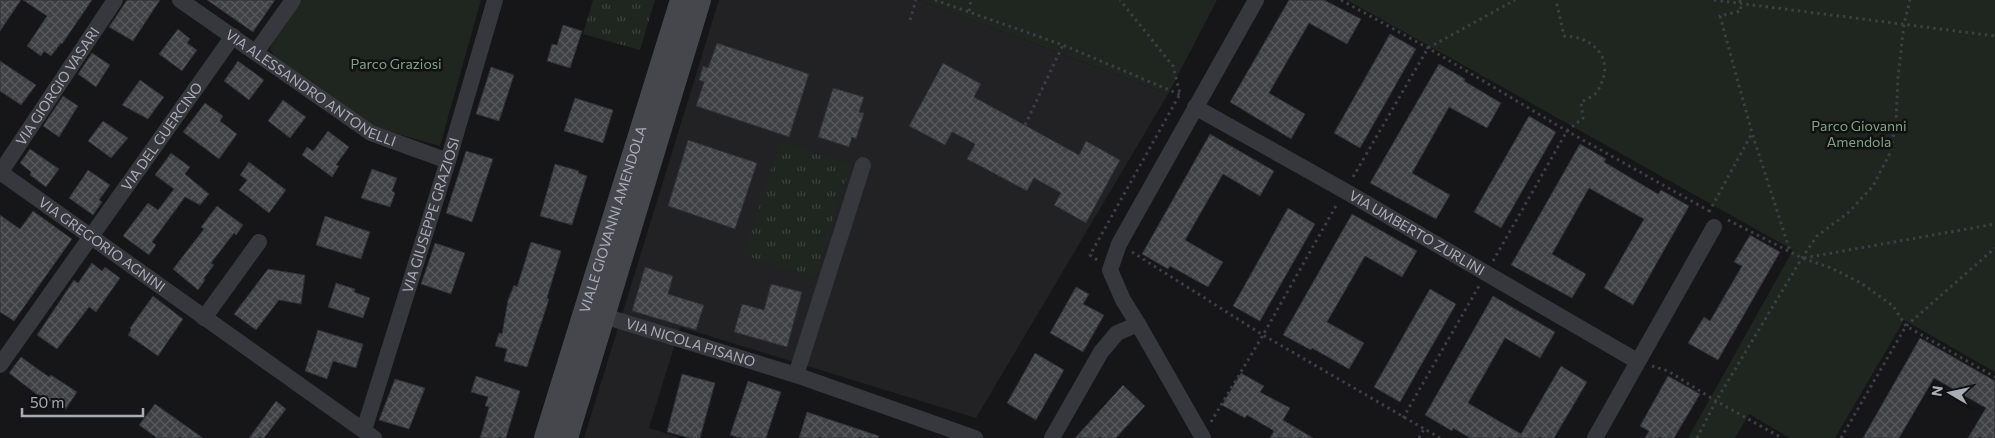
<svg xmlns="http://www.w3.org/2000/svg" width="1995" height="438" viewBox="0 0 1995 438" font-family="Commissioner,sans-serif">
<defs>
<pattern id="grass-tufts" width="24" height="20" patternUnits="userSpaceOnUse" patternTransform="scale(1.25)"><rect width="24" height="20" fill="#1e261f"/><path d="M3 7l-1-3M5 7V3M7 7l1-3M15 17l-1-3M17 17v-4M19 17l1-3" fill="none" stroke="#3c433d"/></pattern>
<pattern id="building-cross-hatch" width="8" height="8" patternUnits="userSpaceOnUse" patternTransform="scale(1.25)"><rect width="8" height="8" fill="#404145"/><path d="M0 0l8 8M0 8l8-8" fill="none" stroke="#595a5e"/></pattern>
</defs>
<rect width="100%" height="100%" fill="#161618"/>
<!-- built -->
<path fill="#222225" d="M719,0H919L1168,94L976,418L680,327L649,428L681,438H584Z"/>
<!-- grass -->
<path fill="url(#grass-tufts)" d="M593,0H655L640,50L583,34Z
M780,142L851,165L815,277L744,255Z"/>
<!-- park -->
<path fill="#1e261f" d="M301,0H481L440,146L377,128L277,59L270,50L272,41Z
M919,0H1217L1168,94Z
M1347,0H1995V372L1904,320L1835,438H1790L1749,414L1735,438H1688L1793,250Z"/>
<!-- building -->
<path fill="url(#building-cross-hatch)" stroke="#303034" d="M0,0H21L0,31Z
M23,0H92L62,44L61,43L51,56L44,51L41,56L27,46L47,16Z
M127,0H160L133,41L109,27Z
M207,0H275L253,32Z
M1289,0H1324L1361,19L1347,44L1309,23L1269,93L1305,114L1291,139L1230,102Z
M563,25L582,31L570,68L547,61L552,44L557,45Z
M178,29L190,39L187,43L197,50L182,71L159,54Z
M1390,34L1416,49L1360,148L1334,133Z
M717,43L809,74L789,137L696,106L704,82L699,80L703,66L708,68Z
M92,53L110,65L96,87L78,74Z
M0,61L36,85L21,105L0,91Z
M238,61L264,80L249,100L224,81Z
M943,63L981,84L974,97L1079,155L1086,141L1120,160L1086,223L1054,205L1061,193L1034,178L1027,191L967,159L975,144L952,132L945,145L909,126Z
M1439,64L1465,79L1464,81L1501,103L1487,128L1449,107L1412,173L1450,195L1436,219L1370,183Z
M491,67L514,75L499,121L476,114Z
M140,80L164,97L148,119L122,105Z
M833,88L864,97L859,112L864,113L856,139L852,137L849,147L818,137Z
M63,96L78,106L59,137L43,126Z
M575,98L613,110L603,143L564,131Z
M283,100L306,117L290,138L268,121Z
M205,103L223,116L220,121L237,134L219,159L183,132Z
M1529,116L1556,132L1501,228L1474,212Z
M103,121L128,138L111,158L88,141Z
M328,131L349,147L336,165L339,166L332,177L302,155L307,147L313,151Z
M1210,134L1274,171L1260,196L1223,174L1185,240L1223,262L1208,287L1170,266L1168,269L1142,254Z
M688,140L757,163L735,229L668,206Z
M1580,144L1606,159L1604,162L1658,194L1661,190L1689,206L1633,305L1604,288L1644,219L1589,188L1552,254L1586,274L1572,298L1511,265Z
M30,149L59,169L46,187L30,175L31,172L20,163Z
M466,151L493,159L472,222L446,213Z
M171,153L190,167L185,174L209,194L200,205L185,197L152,242L156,245L149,255L123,236L148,203L158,210L174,189L155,175Z
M249,162L286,190L269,213L239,190L247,180L240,175Z
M555,164L579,171L578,173L587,176L572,225L540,216Z
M372,169L397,178L392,191L395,193L390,207L361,198Z
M88,170L110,185L99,200L102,202L93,215L69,198Z
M217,206L243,225L236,235L234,233L211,263L214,265L204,278L205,280L198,290L173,269L204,229L201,227Z
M1288,208L1315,224L1260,321L1233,306Z
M33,211L72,239L14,321L0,312V215L20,229Z
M1352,214L1417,251L1402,277L1365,256L1327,322L1364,343L1349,369L1312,348L1311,350L1283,335Z
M325,216L370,232L361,259L316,245Z
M1750,235L1780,252L1718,360L1688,343L1704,317L1710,321L1742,266L1734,262Z
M531,242L561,251L547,298L549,299L527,367L504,361L507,349L495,346L499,333L502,334L508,300L514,285L517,287Z
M435,243L465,253L451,294L421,284Z
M92,263L102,271L105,267L120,278L96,312L89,307L57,349L37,335L74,280L78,283Z
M645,267L673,276L668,294L704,305L696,330L632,311Z
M268,269L305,275L301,304L279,300L256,330L234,314Z
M336,283L355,289L354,292L370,298L363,318L328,307Z
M771,284L802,292L787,347L734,332L742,304L764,310Z
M1076,287L1089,294L1083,304L1104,315L1083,352L1050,333Z
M1430,289L1456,304L1400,402L1374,387Z
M153,296L183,319L158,356L128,335L131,330L130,328Z
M1493,296L1555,332L1540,358L1505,338L1468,403L1521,434L1561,366L1587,382L1554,438H1470L1453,428L1452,431L1425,415Z
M318,330L363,344L356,368L333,361L327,379L305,371Z
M1920,338L1995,381V438H1968L1986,408L1934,378L1899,438H1863Z
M1035,353L1064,370L1036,420L1007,403Z
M21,357L49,377L51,375L77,392L65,410L35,393L9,373Z
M1241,373L1264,386L1260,392L1290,408L1283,420L1313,438H1270L1274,431L1247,415L1245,418L1222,405Z
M682,374L715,383L700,438H690L667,432Z
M476,376L520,391L506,438H480L489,407L485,406L488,397L471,392Z
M1668,376L1700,394L1674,438H1645L1649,431L1640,426Z
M395,379L425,388L409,429L379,420Z
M748,381L781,392L766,438H740L730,435Z
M1123,385L1145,406L1116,438H1075Z
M276,401L286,409L264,438H249Z
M155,404L203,438H157L139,425Z
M807,412L879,436L878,438H799Z"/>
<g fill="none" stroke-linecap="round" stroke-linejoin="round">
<!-- path -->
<path stroke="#3d3f44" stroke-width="3" stroke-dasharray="2.5 4" stroke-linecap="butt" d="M935,0L1063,45L1181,95
M1341,0L1428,48L1567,131L1711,212
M1714,0L1995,36
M1740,0L1741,11L1720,16L1752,133L1790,251
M969,11L971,0
M910,20L916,0
M1025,125L1063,45
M1353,177L1428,48L1515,0
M1709,212L1752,133
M1728,220L1802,258L1831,268L1861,283L1893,306L1906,326L1995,377
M1132,252L1263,335L1440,438
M1804,258L1995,224
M1097,260L1090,255L1180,94L1173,66L1120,0
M1493,261L1567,131L1583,118L1581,102C1585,100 1591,97 1595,94C1598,92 1599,88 1601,84C1614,57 1591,36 1564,36L1556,0
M1652,366L1668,371L1716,401L1782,438
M1403,418L1479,286
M1211,422L1263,335L1337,204
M1419,438L1424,429
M1697,438L1716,401L1802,258L1817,236L1848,213L1873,186L1890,153L1896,121L1898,78L1904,24L1910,0
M1841,438L1906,326L1995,248"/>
<!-- street -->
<g stroke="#37383d" stroke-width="16">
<path id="s1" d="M180,0L371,133L448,161"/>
<path d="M256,52L293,0"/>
<path id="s2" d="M1195,107L1345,191L1637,361"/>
<path id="s3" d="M0,172L374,438"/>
<path id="s4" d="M0,173L115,0"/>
<path id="s5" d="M594,313L796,375L975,438"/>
<path d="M204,318L259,242"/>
<path d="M1138,324L1123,300L1110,270L1119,244L1256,0"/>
<path id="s6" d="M0,365L233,36"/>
<path d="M796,375L863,165"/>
<path id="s7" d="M364,430L448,161L495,0"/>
<path d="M1052,438L1101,352L1117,333L1138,324L1203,438"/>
<path d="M1595,438L1714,227"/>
</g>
<!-- secondary -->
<g stroke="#45474d" stroke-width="22">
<path id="s8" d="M545,438L681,0"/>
<path d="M567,438L700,0"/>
</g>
</g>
<g text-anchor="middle" stroke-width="5" stroke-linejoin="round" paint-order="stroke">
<!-- park labels -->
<g font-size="14" fill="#7fa381" stroke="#111113">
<text x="396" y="69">Parco Graziosi</text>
<text x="1859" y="131">Parco Giovanni<tspan x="1859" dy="16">Amendola</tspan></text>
</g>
<!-- street labels -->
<g font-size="14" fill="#a8adb8" stroke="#111113">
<text dy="5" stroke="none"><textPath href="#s4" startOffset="104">VIA GIORGIO VASARI</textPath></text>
<text dy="5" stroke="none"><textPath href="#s1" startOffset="158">VIA ALESSANDRO ANTONELLI</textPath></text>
<text dy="5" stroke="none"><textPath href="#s6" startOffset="280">VIA DEL GUERCINO</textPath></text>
<text dy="5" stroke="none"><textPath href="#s7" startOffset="225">VIA GIUSEPPE GRAZIOSI</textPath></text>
<text dy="5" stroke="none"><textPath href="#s8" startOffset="229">VIALE GIOVANNI AMENDOLA</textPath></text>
<text dy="5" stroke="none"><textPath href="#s2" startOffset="255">VIA UMBERTO ZURLINI</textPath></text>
<text dy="5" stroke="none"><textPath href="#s3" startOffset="125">VIA GREGORIO AGNINI</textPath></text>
<text dy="5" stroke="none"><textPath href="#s5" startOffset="101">VIA NICOLA PISANO</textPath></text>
</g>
</g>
<!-- north arrow -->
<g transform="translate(1950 393) rotate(279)" stroke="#111113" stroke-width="4" paint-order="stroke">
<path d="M0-4L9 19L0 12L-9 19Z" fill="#a8adb8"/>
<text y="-8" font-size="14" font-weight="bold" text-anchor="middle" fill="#a8adb8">N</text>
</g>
<!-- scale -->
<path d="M22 408v8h121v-8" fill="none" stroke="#a8adb8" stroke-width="2.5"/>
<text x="30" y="408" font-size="15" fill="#a8adb8" stroke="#111113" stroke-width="4" paint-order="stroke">50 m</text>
</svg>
